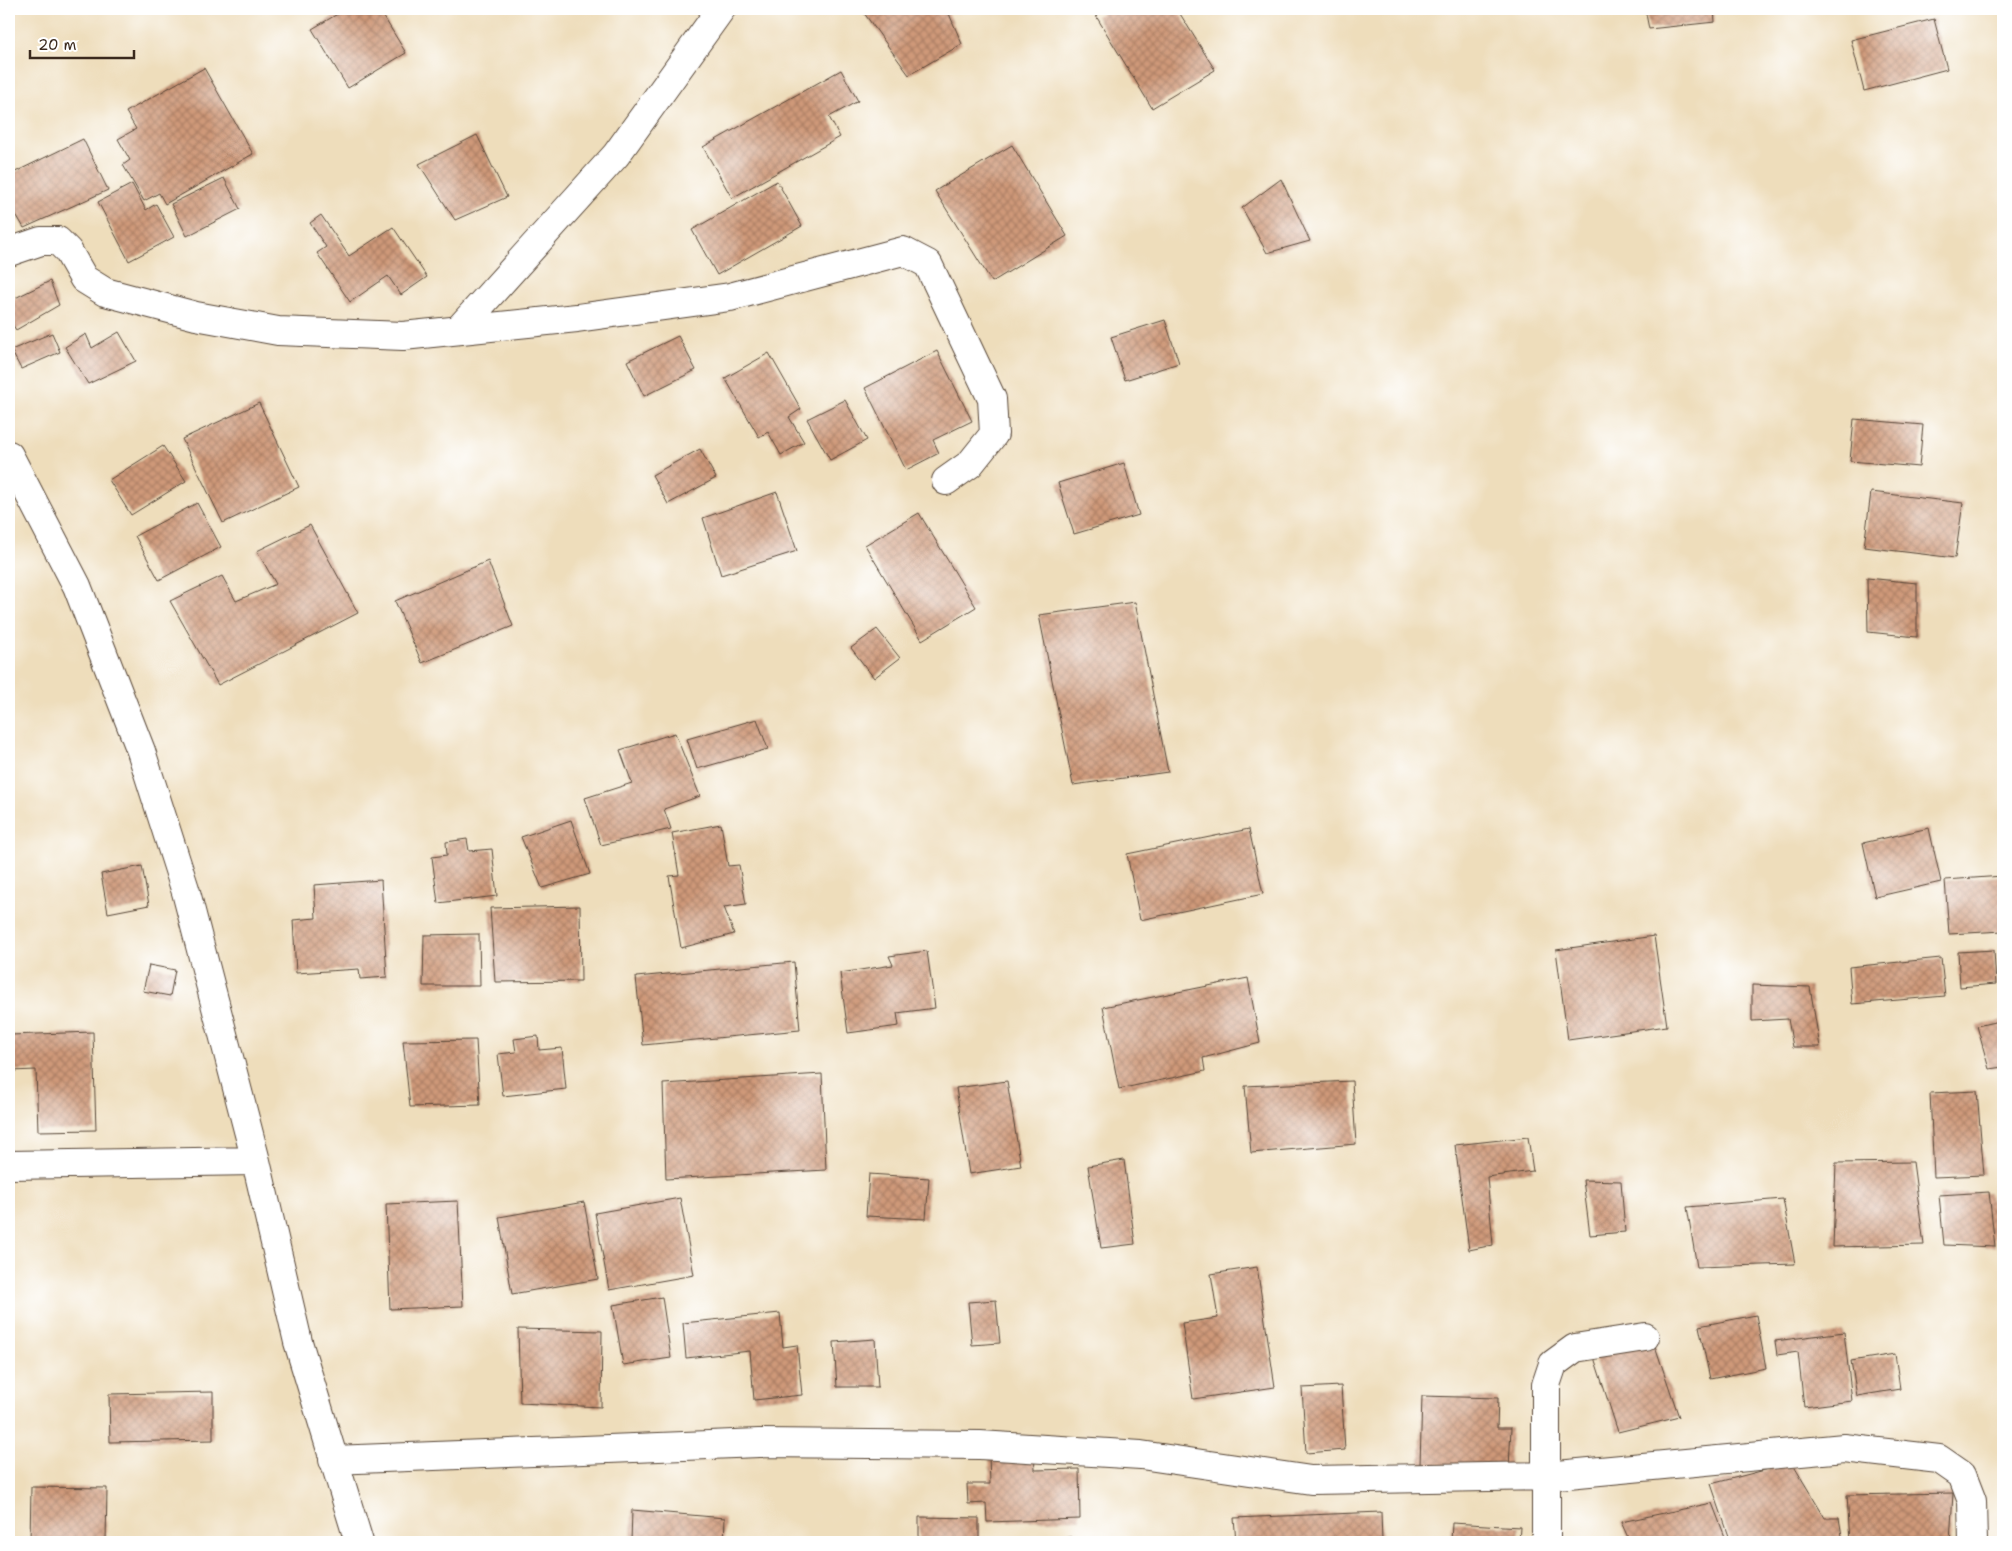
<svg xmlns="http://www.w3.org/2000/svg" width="2012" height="1551" viewBox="0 0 2012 1551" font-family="'Shantell Sans',sans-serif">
<defs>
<pattern id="building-cross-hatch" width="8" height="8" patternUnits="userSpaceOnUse" patternTransform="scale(1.25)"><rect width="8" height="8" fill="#cf9979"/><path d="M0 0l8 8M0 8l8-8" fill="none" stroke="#a97d63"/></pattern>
</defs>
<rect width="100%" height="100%" fill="#fff"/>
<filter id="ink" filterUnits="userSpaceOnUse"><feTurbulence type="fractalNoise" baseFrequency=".02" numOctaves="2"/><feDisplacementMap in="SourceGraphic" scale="10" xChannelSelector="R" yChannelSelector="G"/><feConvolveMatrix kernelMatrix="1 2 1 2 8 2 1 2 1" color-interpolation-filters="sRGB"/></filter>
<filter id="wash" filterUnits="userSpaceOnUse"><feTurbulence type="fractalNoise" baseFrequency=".0096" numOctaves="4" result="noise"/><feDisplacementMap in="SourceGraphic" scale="20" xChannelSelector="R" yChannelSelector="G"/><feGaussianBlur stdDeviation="1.12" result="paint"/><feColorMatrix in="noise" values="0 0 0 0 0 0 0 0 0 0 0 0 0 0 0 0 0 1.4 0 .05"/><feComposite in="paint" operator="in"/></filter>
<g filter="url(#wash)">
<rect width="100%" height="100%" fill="#edb"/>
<g id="blocks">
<!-- building -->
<path fill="url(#building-cross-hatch)" d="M346,9H379L406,53L348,88L312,29Z
M861,9H947L962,44L909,75Z
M1109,9H1177L1215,70L1152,108L1096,16Z
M1645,9H1714L1715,22L1649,29Z
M1934,19L1947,69L1864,91L1851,40Z
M204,68L253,154L165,204L159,193L144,201L123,165L130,160L118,139L136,129L126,112Z
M841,70L858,101L829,117L840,137L732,198L703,147Z
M477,135L507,197L455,220L419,164Z
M83,139L108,190L24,228L9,202V175Z
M1012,145L1067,236L992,282L935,191Z
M224,178L240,209L187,236L171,204Z
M1281,179L1310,241L1267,253L1242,208Z
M777,181L802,226L717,275L692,230Z
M132,184L146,210L156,204L174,237L129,261L98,202Z
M321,215L349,256L393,227L427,277L401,295L388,276L350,302L317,253L326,247L310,223Z
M50,281L59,305L16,330L9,319V301Z
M1165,320L1179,363L1125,380L1111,337Z
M119,332L136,361L88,384L65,347L86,334L92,348Z
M52,333L60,352L21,369L11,350Z
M678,336L696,370L644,396L627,361Z
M937,351L972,421L933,440L939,453L906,470L865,388Z
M769,353L801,409L789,417L804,442L781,455L768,432L759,437L725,378Z
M845,400L867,440L830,460L807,419Z
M259,403L299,487L223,523L182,439Z
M1854,419L1923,425L1919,467L1850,461Z
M163,446L186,481L131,515L109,480Z
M700,449L716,478L668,504L652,475Z
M1124,463L1139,515L1074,534L1058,483Z
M777,492L797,551L721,575L703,518Z
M1871,492L1963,503L1955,558L1864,547Z
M197,503L221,547L159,580L135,536Z
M919,513L976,607L922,640L865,545Z
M310,525L358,613L218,685L170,601L222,576L236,601L276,584L257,551Z
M488,561L513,626L422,663L395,601Z
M1867,578L1917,583V637L1868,632Z
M1135,602L1168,772L1073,785L1039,615Z
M877,629L900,658L874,678L851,648Z
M757,719L768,749L697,769L687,739Z
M675,733L700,796L664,809L671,829L601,845L585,798L632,783L620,750Z
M571,820L590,874L542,888L521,837Z
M721,824L728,866L739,865L746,904L724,907L734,934L681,948L669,876L679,875L672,833Z
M1929,828L1941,882L1875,897L1863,843Z
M1249,829L1263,894L1140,920L1127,854Z
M467,839L469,851L492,849L497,896L438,903L432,857L447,855L446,842Z
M142,866L149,905L108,913L101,874Z
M2003,876V931L1949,934L1945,880Z
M381,880L387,977L360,979L359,969L296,973L293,920L316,918L314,885Z
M580,906L581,981L495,982L490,908Z
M479,934L480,986H423L424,935Z
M1654,936L1667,1026L1568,1040L1556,950Z
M1994,950L1996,984L1960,987L1958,952Z
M927,951L935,1008L897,1013L899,1026L848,1033L840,973L893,965L889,956Z
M1941,958L1945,996L1852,1004L1849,967Z
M794,962L800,1030L643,1045L636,977Z
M149,965L175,970L170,996L143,991Z
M1248,978L1260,1043L1203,1058L1205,1071L1119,1089L1103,1007Z
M1752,985L1810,987L1820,1047H1793L1788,1019L1752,1021Z
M2003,1020V1067L1989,1069L1977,1026Z
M93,1032L96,1130L38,1131L36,1070L11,1071L10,1035Z
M538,1036L539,1050L562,1048L566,1089L503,1096L498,1054L516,1052L514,1039Z
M476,1040L480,1105L410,1107L403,1041Z
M822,1074L826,1170L666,1179L663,1084Z
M1007,1081L1021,1166L969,1174L956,1088Z
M1352,1081L1356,1144L1251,1153L1245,1086Z
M1977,1091L1984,1175L1934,1177L1930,1093Z
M1528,1137L1533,1171L1487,1177L1493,1245L1469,1250L1455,1145Z
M1124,1160L1135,1244L1101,1248L1088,1166Z
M1913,1162L1924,1245L1833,1247L1836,1163Z
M869,1174L929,1178L926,1219L866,1216Z
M1583,1180L1621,1181L1625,1232L1590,1235Z
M1989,1192L1995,1247L1944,1245L1939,1195Z
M680,1198L694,1275L609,1290L595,1213Z
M1783,1199L1795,1264L1697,1267L1687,1207Z
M458,1201L463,1306L390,1309L386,1204Z
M584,1202L598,1279L512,1294L499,1217Z
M1257,1267L1275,1387L1193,1399L1182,1323L1218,1318L1211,1274Z
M662,1297L671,1358L623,1365L613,1305Z
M996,1300L1000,1343L972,1345L968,1302Z
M780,1313L783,1347L797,1345L802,1395L754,1400L750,1351L686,1358L683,1323Z
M1756,1315L1766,1368L1710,1379L1699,1326Z
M518,1329L602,1331L601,1407L520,1403Z
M1844,1332L1852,1401L1804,1407L1798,1352L1777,1355L1775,1341Z
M1651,1334L1679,1417L1618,1432L1591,1348Z
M875,1339L878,1387H837L834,1342Z
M1895,1354L1900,1389L1857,1396L1851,1361Z
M1341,1386L1345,1450L1306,1453L1302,1388Z
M213,1392V1440L110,1442L109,1394Z
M1422,1396L1498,1398L1497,1428H1511L1509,1468L1420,1465Z
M1034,1454L1035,1470L1079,1469L1080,1519L987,1522L986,1503L968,1504L967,1484H990L989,1455Z
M1792,1463L1825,1518H1839L1843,1542H1731L1711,1484Z
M31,1487L107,1488L106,1542H30Z
M1953,1493L1950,1542H1850L1847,1495Z
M1712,1503L1727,1542H1630L1621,1522Z
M632,1510L725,1518L724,1542H631Z
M1381,1512L1382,1542H1236L1234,1518Z
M919,1517L979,1518V1542H919Z
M1452,1523L1520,1527L1519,1542H1451Z
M1071,1537L1072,1542H1027V1541Z"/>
</g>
</g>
<g filter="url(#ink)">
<use href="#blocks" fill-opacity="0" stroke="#564536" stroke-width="1"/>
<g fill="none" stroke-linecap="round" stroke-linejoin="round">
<!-- minor casing -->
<g stroke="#564536" stroke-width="30">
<path id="minor" d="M9,252L41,241H58L68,251L84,279L105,292L196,316L278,331L403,336L577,318L730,297L903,251L928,264L992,399L994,434L970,464L946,481
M458,330L616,155L721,9
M9,455L77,586L141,751L186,892L256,1161L298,1342L359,1542
M9,1165L256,1161
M333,1460L759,1443L980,1445L1141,1455L1311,1480L1547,1476L1844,1448L1939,1459L1962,1475L1972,1501L1973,1542
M1546,1542V1385L1553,1364L1575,1348L1645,1337"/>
</g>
<!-- minor -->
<use href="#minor" stroke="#fff" stroke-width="28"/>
</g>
</g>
<!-- margin -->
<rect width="2012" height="1551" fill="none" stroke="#fff" stroke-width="30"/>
<!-- scale -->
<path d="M30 50v8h104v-8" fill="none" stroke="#3b2a1e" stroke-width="2.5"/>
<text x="38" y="50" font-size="15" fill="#3b2a1e" stroke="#ffffff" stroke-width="4" paint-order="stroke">20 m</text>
</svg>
